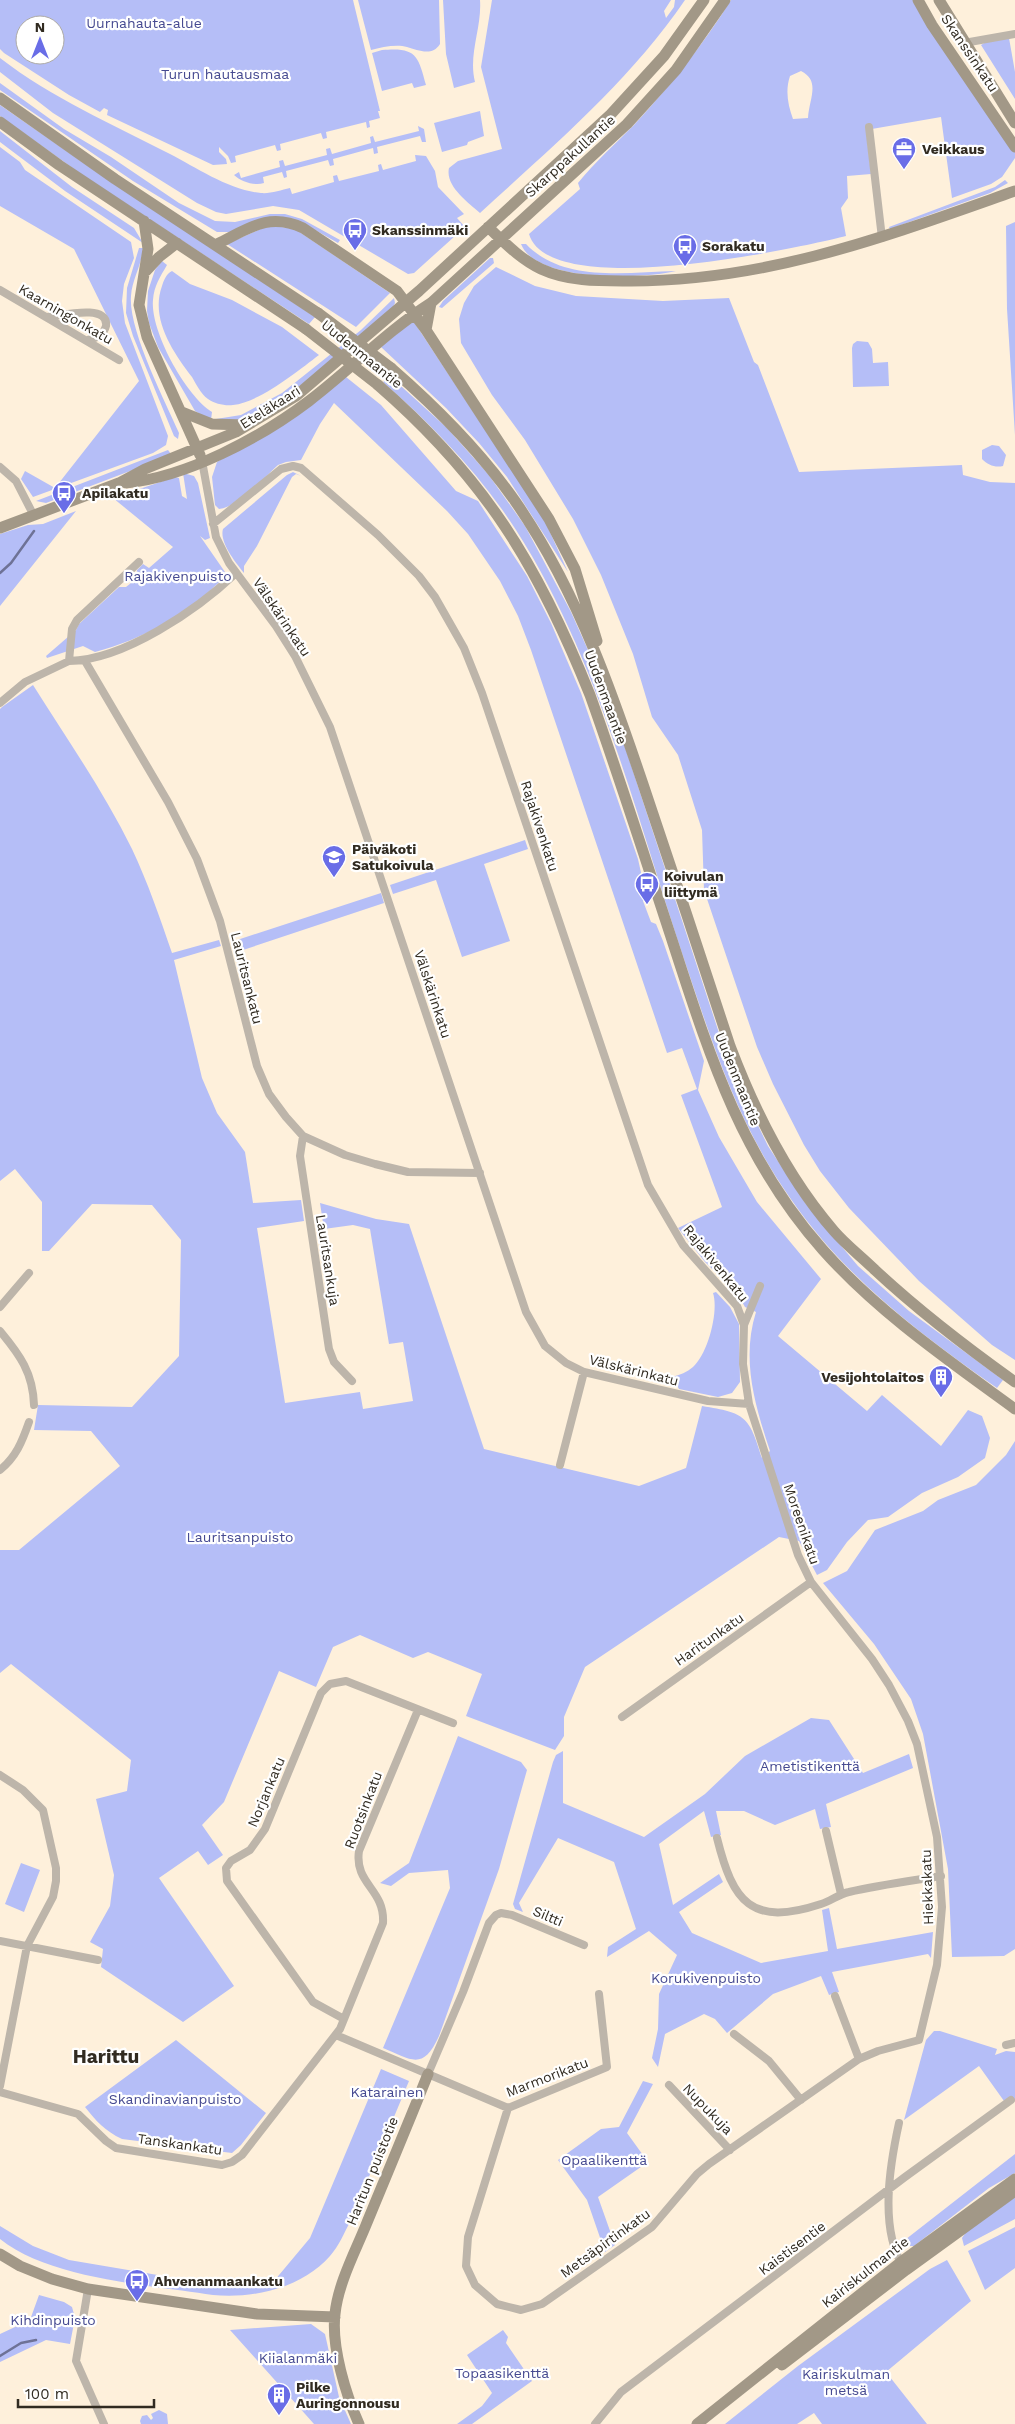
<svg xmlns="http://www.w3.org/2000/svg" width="1015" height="2424" viewBox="0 0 1015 2424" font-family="'Work Sans',sans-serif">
<rect width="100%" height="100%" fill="#fef0db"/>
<!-- green -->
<path fill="#b5bef7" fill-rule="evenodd" d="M0,0H353L380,111H378L380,118L369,121L370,127L367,128L366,122L326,132L327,138L323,139L321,133L280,144L281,150L277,151L275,145L235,156L236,162L231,163L228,156L219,147V152L226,159L227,164L213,165L107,115L108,110L104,108L100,112L69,95L4,53L0,49ZM25,25H55V55H25Z
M358,0H439L440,44C432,57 418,50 407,47C397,44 382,47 371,50Z
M443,0H480C482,28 468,54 475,82L454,88L446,54Z
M492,0H671L664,11L666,18L674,7L675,0H685C628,83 554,145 480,213C468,202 445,186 449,168L458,161L502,149L481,67Z
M731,0H915L1015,151V158L1002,177L991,184L952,198L941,117L866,130L871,174L847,176L848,198L841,208L846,236C794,249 549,302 529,234L580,189L578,183C595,162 615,144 634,125C670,86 703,45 731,0ZM801,71C821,81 809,99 808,118L793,119C788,105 785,91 790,76Z
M1009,38L1015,72V99L981,45L986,42Z
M382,50C416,47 418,55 426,85L414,88L412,83L382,91L372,53Z
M0,58C52,98 112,124 170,154C197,168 229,190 261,193C270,194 281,190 290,188L292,194L334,182L333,176L337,175L339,181L379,171L378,165L381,164L383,170L416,161L415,155L426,156L435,171L438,187L464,214L457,218L465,227L414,273L408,274L299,210L273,206L226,214L216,212L197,203L53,113L0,72Z
M0,83L64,129L111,157L179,203L215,221L235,222L270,214H285L302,219L340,240L338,243L301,222L230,232H217L133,181L0,90Z
M0,105L88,166L315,317L309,324L81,174L0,116Z
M480,111L484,136L468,142L467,145L442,152L434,123Z
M418,126L424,129L426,142H422L420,136L377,147L378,153L374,154L373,148L333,159L334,165L330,166L328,160L286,171L287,177L284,178L282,172L263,177L264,183C255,186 241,182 234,175L239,172L241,178L280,167L279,161L283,160L285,166L327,155L326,149L330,148L332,154L371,143L370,137L373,136L375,142L419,131Z
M0,131L72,187L134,228L143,243L65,191L0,142Z
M0,147L20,162L25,170L131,242L134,258L124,284L122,301L125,323L168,436L166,445L153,453L33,497L21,479L25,471L55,488L139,381L74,249L0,206Z
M1005,180L1008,183L990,193L890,229L889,227L995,187Z
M1015,222V435L1007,309L1006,226Z
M275,226L295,229L390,293L356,327L227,244L263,228Z
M521,244H526C563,283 626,272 676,271C644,279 536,283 521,244Z
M139,248H143C142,265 132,279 131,296C128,329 165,401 179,433L178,439L174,436L133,336L126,313L127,288Z
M490,258H493L494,263L442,308L439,307L443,301Z
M162,261L167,265C160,277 154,286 153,300C150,331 186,396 212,412L211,420L195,411L158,347L149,323L147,311L148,291L155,270Z
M496,267L535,286L576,296L663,301L729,298L754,362L758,365L799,472L962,465L963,475L990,482L1015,483V1360L992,1345L919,1281L849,1208L820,1171L804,1145L773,1084L757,1047L704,890L702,830L678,755L652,717L633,654L601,575L573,519L525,440L492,395L461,343L459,319L464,303L474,286Z
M172,271L190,284L232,300L282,327L319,355C298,371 260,402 233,405C225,406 215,404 208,399C201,394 196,384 192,377C173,352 150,319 162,286C164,280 166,274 172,271Z
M394,298L395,303L393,307L304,383L260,411L242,420L216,419L241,415L282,393L361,330Z
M411,322H414L544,519L568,572L507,477L479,443L446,408L381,347Z
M857,341L868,342L872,349L873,363L888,362L889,386L853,387L852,348L853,344Z
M346,377L381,405L456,491L478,501L527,576L551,623L581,693L638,859L647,900L643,901L651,922L656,924L663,941L704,1061L698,1090L719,1137L757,1202L821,1279L778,1336L867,1411L882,1395L941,1446L968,1410L982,1416L990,1438L985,1458L958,1477L922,1493L888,1517L868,1520L847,1542L827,1570L817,1575L799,1541L779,1537L585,1667L564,1717V1736L555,1750L466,1716L482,1674L428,1652L413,1658L360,1635L333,1647L316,1687L279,1671L224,1802L202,1825L223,1855L208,1865L198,1851L159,1878L234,1986L183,2022L101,1967L103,1949L90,1942L110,1906L114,1875L96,1799L127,1791L131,1760L11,1664L0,1673V1550H19L120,1466L91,1431L34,1430L38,1405L132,1407L179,1356L181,1240L152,1205L92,1204L49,1251H42V1202L15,1169L0,1181V709L2,707L33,685C67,739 104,792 132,849C148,883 160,918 172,953L219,940L221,946L174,960L202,1078L217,1113L245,1152L253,1203L301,1200L304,1221L257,1228L285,1403L360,1392L363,1409L413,1401L403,1342L389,1344L370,1229L353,1225L324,1229L320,1203L376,1219L409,1224L484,1449L639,1486L686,1468L702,1406C746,1413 749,1416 762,1458L770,1451C755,1405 741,1360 756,1312L745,1307L737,1293L705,1262L678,1228L722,1207L681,1095L697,1089L682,1048L667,1053L531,650L518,616L500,581L468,534L447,511L334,403L320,424L301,460L286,462L278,465C264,478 238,507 219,509L215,505L212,477L217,462Z
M391,377L447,428L488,474L525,526L571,612L600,677L627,753L720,1036L744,1097L768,1146L806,1204L858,1266L909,1311L1003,1380L997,1388C914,1330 838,1272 782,1186C734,1114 709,1033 682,953C635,812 597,656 516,530C480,474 433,426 383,382Z
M992,445L999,446L1006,455L1003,466C995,468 988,465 982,459V450Z
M168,450L171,454L159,460L46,503L36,501Z
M293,472L301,476L296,474L292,477L257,546L244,566V573C236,563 219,542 223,529L287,475Z
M183,473L194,476L198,483L210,538L205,540L200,536L225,572V576C192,612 142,640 95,652L83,646L47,658L46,656L76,630L79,624L119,587H126L136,579L137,570L143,564L149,568L173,547L113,498L175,477L179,478L182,496L187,499Z
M76,511L0,606V534L28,525L43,524Z
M525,840L528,849L484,864L510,941L462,957L436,880L393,894L390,885Z
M381,893L384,903L234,953L231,942Z
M716,1292L730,1307L739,1324L740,1382L732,1393L718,1397L679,1389L672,1377C680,1375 687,1372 693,1367C708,1354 719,1311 713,1293Z
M1015,1441V1949L1004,1956L952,1957L948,1869L923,1734L911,1699L874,1644L823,1583L847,1571L875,1530L923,1511L938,1500L976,1485L1006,1455Z
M811,1718L829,1720L863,1773L909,1754L913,1768L826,1804L831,1827L820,1829L815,1809L775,1825L744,1811H716L721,1835L711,1837L704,1811L659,1844L673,1905L719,1874L723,1882L679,1912L692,1933L761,1963L828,1951L822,1910L829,1908L837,1949L933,1932L931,1958L928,1954L832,1972L839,1992L829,1995L821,1976L773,1994L727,2033L715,2019L704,2014L665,2034L658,2067L652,2058L658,2029L659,1994L677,1955L649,1931L607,1957L608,1947L636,1929L614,1862L558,1838L519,1903L523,1912L515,1909L513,1904L553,1762L556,1755L563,1751V1803L644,1837L705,1794L745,1756Z
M458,1736L521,1762L527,1770L499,1869L439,2036C423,2071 412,2060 383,2048L450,1888L448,1870L409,1873L391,1886L380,1883L409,1863Z
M21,1863L40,1870L24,1912L5,1904Z
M934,2031H940L997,2049L995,2055L1006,2051L1015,2052V2099L1004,2101L979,2066L904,2120L926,2040Z
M176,2040L266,2113L241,2145L232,2153L122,2139C105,2131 96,2121 85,2107Z
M381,2069L409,2081L350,2222C344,2233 339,2246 330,2256C302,2288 253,2299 213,2295C149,2285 50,2279 0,2239V2226L33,2246L69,2260L199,2282L269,2287L310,2238Z
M643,2081L653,2084L627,2133L648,2162L598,2197L615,2245L605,2252L587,2200L558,2160L601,2129L619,2127Z
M1015,2154V2173L989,2188L914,2246H907L901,2243Z
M1015,2197V2219L964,2246L962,2238L966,2232Z
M1015,2227V2268L985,2290L968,2251Z
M947,2260L971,2301L886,2372L927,2424H822L814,2413L797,2424H725L798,2366L930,2269Z
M39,2295L64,2302L72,2307L75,2318L70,2344L46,2340L0,2362V2334L30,2320Z
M311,2324L325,2334L339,2397L351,2424H314L230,2330Z
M503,2330L508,2337L506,2343L532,2381L472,2424H457L482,2406L492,2393L467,2355Z
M159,2410L167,2414L168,2424H141L140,2421L142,2416L147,2415L151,2420L153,2418L151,2414Z"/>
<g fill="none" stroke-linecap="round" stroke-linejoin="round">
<!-- stream -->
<path stroke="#6e7296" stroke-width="2.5" d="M0,573L11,563L34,531
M0,2356L21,2343L36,2340"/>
<!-- street -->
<path stroke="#bdb5aa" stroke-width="8" d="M964,43L1015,34
M869,127L882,238
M0,290L119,360
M47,317C60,316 109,303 106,326C104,335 96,338 88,340
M202,461L216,537L229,563L276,626L295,656L330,727L526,1312L545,1346L566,1363L584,1372L708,1401L749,1404
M0,467L16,481L33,514
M213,524L281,469L293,466L301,468L378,535L419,576L435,597L464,648L482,693L648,1185L683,1245L737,1306L744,1325L743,1364L749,1404L798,1555L811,1582L872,1659L889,1685L908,1721L917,1744L937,1837L942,1907L937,1965L919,2040L878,2051L859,2059L709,2164L697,2174L652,2227L542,2304L521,2310L497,2304L475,2285L466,2266L468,2237L508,2108
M69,661C124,660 197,610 236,573
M85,661L168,802L197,859L220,921L257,1066L269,1094L286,1117L303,1136L345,1155L375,1164L408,1172L480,1173
M0,703L25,682L69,661L72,629L77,620L139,562
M303,1136L300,1156L329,1349L334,1362L352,1381
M0,1307L29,1273
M744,1325L760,1286
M0,1331C20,1355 33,1373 34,1405
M560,1465L584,1372
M0,1470C16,1457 22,1442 29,1422
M622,1717L811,1582
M0,1775L23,1790L43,1810L56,1868V1881L53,1897L27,1946L0,2086
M826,1831L841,1894
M717,1838C733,1902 751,1927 821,1904C831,1901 839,1894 849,1892C879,1885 910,1881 941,1876
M0,1941L98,1960
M835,1996L859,2059
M344,2019L313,2002L227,1881L226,1868L231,1861L250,1850L265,1829L321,1693L330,1684L346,1681L453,1723
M734,2034L769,2061L801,2100
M336,2035L508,2108L607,2067L599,1994
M1006,2045L1015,2043
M428,2074L463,1992L489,1923L496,1915L501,1913L512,1915L584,1945
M669,2085L730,2150
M0,2092L78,2114L106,2141L116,2148L222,2165L232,2162L242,2155L340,2029L383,1923C385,1889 354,1884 359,1851L418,1710
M899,2123C890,2164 879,2228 903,2266
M88,2289L76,2361L104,2424
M595,2424L621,2392L905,2177L1011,2100"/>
<!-- secondary -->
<path stroke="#a29887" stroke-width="11" d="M918,0L932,25L1015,147
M939,0L1015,123
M0,98L115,179L318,313
M0,122L59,165L306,329
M144,221L148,249L139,305L147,337L200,455
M488,227C505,243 520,259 541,269C569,282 601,281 631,281C769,281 887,236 1015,191
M217,244C248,229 268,212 303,228L397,291L426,330L549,519L575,569L597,641
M146,271L159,257L177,243
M426,330L431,303
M391,368C437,408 480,451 515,501C581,596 617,706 653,814C679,891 705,969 730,1046C755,1112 787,1177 834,1231C846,1245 862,1257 875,1270C919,1311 966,1347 1015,1382
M378,385C485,478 538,565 590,695C619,776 645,858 672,940C709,1054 741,1158 823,1250C878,1312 948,1360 1015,1409
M182,412L212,424L246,425
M126,483C187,477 260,438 309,401C351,369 387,331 431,303L627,124L676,70L725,0
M0,528L119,483L145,469L236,432L296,396L419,291L611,114L664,56L704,0
M0,2254L20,2266L52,2279L88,2289L257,2314L335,2317
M782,2365L906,2270L1015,2191
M359,2424C346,2395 331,2347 335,2314C338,2284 355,2252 366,2225C387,2174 408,2124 428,2074
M697,2424L901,2262L1015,2179"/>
<!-- secondary-bridge -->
<path stroke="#a29887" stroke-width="11" d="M318,313L391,368
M306,329L378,385"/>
</g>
<!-- icons -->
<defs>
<g id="office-pin" transform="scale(1.25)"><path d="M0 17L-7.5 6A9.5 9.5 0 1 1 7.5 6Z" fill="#696de7" stroke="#fff"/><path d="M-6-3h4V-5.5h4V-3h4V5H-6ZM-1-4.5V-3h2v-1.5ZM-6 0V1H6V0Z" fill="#fff"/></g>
<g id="bus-pin" transform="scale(1.25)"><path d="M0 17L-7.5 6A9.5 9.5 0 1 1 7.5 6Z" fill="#696de7" stroke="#fff"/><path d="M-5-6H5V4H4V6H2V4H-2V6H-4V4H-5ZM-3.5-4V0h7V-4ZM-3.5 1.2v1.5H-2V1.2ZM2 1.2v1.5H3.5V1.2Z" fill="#fff"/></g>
<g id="school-pin" transform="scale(1.25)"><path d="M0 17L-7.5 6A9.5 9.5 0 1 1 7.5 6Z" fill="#696de7" stroke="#fff"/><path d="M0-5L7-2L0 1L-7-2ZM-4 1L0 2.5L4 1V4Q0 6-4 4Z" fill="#fff"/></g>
<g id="building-pin" transform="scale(1.25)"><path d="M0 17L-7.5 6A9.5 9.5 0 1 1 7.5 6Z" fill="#696de7" stroke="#fff"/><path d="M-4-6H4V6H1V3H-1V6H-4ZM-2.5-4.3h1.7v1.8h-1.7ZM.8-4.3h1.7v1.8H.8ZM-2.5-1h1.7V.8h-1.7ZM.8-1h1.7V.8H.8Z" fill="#fff"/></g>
</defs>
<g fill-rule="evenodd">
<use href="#office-pin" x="904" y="149"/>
<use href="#bus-pin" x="355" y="230"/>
<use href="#bus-pin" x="685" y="246"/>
<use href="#bus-pin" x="64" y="493"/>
<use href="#school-pin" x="334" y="857"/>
<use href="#bus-pin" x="647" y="884"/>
<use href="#building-pin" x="941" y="1377"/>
<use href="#bus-pin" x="137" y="2281"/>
<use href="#building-pin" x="279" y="2395"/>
</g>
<g text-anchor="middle" stroke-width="4.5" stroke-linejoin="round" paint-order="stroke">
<!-- park labels -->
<g font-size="14" fill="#464a91" stroke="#fff">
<text x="144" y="28">Uurnahauta-alue</text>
<text x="225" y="79">Turun hautausmaa</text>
<text x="178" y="581">Rajakivenpuisto</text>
<text x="240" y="1542">Lauritsanpuisto</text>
<text x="810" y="1771">Ametistikenttä</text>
<text x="706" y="1983">Korukivenpuisto</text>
<text x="387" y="2097">Katarainen</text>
<text x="175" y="2104">Skandinavianpuisto</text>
<text x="604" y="2165">Opaalikenttä</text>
<text x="53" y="2325">Kihdinpuisto</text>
<text x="298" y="2363">Kiialanmäki</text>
<text x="502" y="2378">Topaasikenttä</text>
<text x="846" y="2379">Kairiskulman<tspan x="846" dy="16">metsä</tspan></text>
</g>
<!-- street labels -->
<g font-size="14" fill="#312b21" stroke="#fff">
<text transform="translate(970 53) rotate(56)" y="5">Skanssinkatu</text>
<text transform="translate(570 156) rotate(-42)" y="5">Skarppakullantie</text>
<text transform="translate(66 314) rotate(30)" y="5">Kaarningonkatu</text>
<text transform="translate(362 354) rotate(39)" y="5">Uudenmaantie</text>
<text transform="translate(270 407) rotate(-32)" y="5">Eteläkaari</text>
<text transform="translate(282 617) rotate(56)" y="5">Välskärinkatu</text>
<text transform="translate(606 697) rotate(70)" y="5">Uudenmaantie</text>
<text transform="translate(540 826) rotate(72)" y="5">Rajakivenkatu</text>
<text transform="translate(247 978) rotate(76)" y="5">Lauritsankatu</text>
<text transform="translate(433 994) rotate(72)" y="5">Välskärinkatu</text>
<text transform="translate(738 1079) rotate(68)" y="5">Uudenmaantie</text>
<text transform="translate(328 1260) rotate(81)" y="5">Lauritsankuja</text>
<text transform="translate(716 1263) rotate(51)" y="5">Rajakivenkatu</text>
<text transform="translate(634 1370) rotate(14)" y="5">Välskärinkatu</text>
<text transform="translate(802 1524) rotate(71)" y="5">Moreenikatu</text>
<text transform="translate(709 1639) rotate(-35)" y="5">Haritunkatu</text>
<text transform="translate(266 1792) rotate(-67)" y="5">Norjankatu</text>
<text transform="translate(363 1810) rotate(-69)" y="5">Ruotsinkatu</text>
<text transform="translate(927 1887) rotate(-92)" y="5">Hiekkakatu</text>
<text transform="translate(548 1916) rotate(23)" y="5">Siltti</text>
<text transform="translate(547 2077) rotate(-21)" y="5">Marmorikatu</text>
<text transform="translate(708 2109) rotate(46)" y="5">Nupukuja</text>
<text transform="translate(180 2144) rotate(8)" y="5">Tanskankatu</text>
<text transform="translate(372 2171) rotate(-68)" y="5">Haritun puistotie</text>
<text transform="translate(605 2243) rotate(-36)" y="5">Metsäpirtinkatu</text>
<text transform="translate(792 2248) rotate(-37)" y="5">Kaistisentie</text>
<text transform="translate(865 2272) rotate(-38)" y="5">Kairiskulmantie</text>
</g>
<!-- poi labels -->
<g font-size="14" font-weight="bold" fill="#312b21" stroke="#fff" text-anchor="start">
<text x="922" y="154">Veikkaus</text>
<text x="372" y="235">Skanssinmäki</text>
<text x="702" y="251">Sorakatu</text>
<text x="82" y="498">Apilakatu</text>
<text x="352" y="854">Päiväkoti<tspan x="352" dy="16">Satukoivula</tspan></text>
<text x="664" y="881">Koivulan<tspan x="664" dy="16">liittymä</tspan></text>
<text x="924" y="1382" text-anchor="end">Vesijohtolaitos</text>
<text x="154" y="2286">Ahvenanmaankatu</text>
<text x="296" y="2392">Pilke<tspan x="296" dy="16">Auringonnousu</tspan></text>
</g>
<!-- district labels -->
<g font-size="19" font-weight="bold" fill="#312b21" stroke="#fff">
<text x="106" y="2063">Harittu</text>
</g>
</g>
<!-- north arrow -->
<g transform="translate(40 40)"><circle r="24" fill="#ffffff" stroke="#adaaa6"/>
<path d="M0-4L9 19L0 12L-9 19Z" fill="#696de7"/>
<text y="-8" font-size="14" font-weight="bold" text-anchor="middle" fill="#312b21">N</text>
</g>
<!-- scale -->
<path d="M18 2399v8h136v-8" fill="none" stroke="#312b21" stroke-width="2.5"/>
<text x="25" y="2399" font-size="15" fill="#312b21" stroke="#ffffff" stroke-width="4" paint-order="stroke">100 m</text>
</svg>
